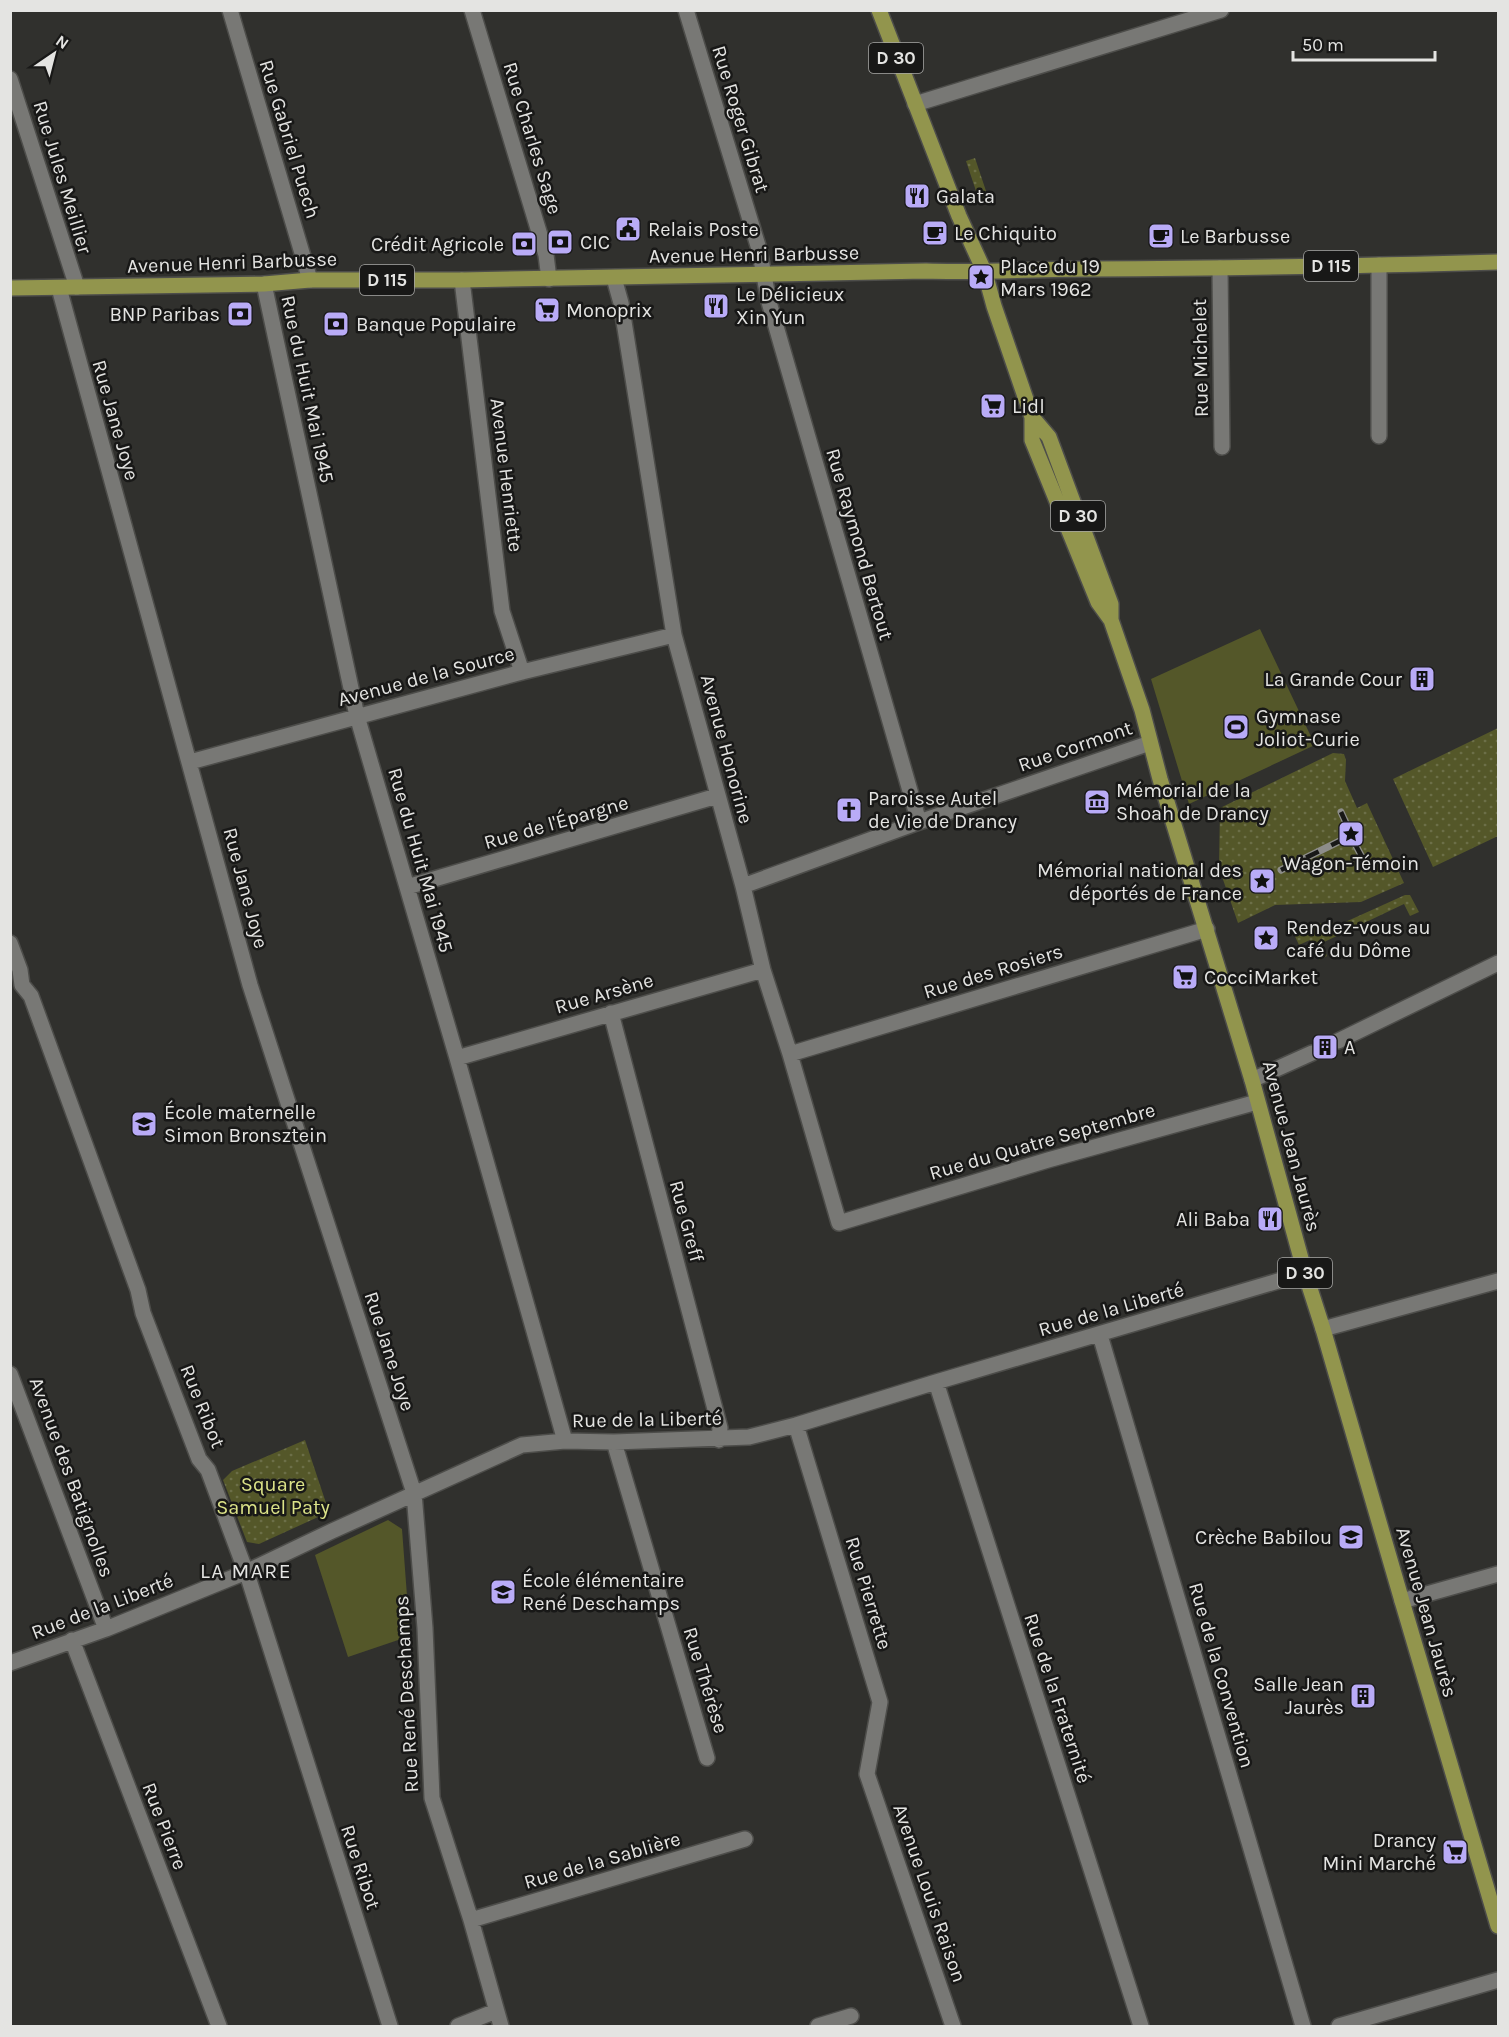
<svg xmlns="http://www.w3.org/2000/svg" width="1509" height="2037" viewBox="0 0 1509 2037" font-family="Karla,sans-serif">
<defs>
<pattern id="green-dots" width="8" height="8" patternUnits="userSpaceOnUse" patternTransform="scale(1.5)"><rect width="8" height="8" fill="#545729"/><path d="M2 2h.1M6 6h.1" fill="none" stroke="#6c6f48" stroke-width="1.8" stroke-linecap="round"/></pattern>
</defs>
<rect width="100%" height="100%" fill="#30302d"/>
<!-- green -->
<path fill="url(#green-dots)" d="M975,158L989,200L980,203L966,161Z
M1498,728V836L1433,867L1393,779Z
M1333,753L1344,754L1346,760L1345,781L1357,808L1367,803L1404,883L1361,902L1275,905L1238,923L1219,868L1220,808Z
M1405,895H1410L1419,912L1410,916L1404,904L1322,943L1327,956L1319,960L1310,940L1299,945L1292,930L1296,929V924L1343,923Z
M305,1440L329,1512L259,1544L247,1542L223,1480L232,1471Z"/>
<!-- pitch -->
<path fill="#545729" d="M1260,629L1315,745L1189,804L1151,679Z
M388,1520L402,1529L410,1636L348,1657L315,1555Z"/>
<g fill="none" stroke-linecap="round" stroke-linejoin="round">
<!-- minor-tunnel -->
<path stroke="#4b4b48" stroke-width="15" stroke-dasharray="15 8" stroke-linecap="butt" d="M1312,1053L1338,1041"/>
<!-- minor casing -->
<g stroke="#4d4d4a" stroke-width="18">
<path id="minor" d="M230,10L310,280
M472,10L546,255L549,279
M686,10L759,249L769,302L919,822
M10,79L77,287
M915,104L1221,10
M1379,265V436
M1220,268L1222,447
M614,278L621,303L674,635L743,886L763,970L790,1054L839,1223L1048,1160L1257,1102
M462,280L502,611L522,672
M264,284L357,716L457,1058L565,1441
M59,288L250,985L414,1493L425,1628L432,1798L471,1920L501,2026
M190,762L522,672L674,635
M743,886L919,822L1150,743
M407,887L717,796
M10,943L20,970L22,985L31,996L138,1290L143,1313L199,1459L208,1470L249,1580L390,2026
M611,1013L720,1428L719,1440
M1338,1041L1498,963
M790,1054L1207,929
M457,1058L763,970
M1252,1080L1312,1053
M1323,1329L1498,1281
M1100,1335L1303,2026
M10,1374L106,1629
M936,1382L1141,2026
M796,1425L880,1702L867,1774L953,2026
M614,1442L707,1758
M1402,1601L1498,1574
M72,1640L219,2026
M10,1663L106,1629L246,1572L332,1531L522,1445L565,1441L614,1442L749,1437L796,1425L936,1382L1305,1273
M471,1920L745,1839
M458,2026L496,2011
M818,2026L851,2016
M1339,2026L1498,1980"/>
</g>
<!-- major casing -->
<g stroke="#4d4d4a" stroke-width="18">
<path id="major" d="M879,10L959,216L985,273L994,306L1032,417V440L1098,602L1111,620
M10,288L264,284L310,280H462L926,271C980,273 1035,269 1089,269C1226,268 1362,266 1498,262
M1032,417L1049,437L1111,604V620L1142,710L1160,779L1252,1080L1305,1273L1323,1329L1402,1601L1498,1926"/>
</g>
<!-- minor -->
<use href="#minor" stroke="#787875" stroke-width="15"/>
<!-- major -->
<use href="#major" stroke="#92954d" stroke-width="15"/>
<!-- rail casing -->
<g stroke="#8d8d8a" stroke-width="7">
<path id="rail" d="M1341,812L1346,823
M1355,844L1363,859
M1281,870L1348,837"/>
</g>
<!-- rail -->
<use href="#rail" stroke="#181817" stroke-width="4.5" stroke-dasharray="14" stroke-linecap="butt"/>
</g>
<!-- icons -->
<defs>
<g id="restaurant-square" transform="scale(1.35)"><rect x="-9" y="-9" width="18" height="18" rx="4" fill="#b9abf7" stroke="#181817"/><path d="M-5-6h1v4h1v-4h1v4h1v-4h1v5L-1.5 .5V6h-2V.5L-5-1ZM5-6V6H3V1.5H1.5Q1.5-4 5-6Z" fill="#111"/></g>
<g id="civic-square" transform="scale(1.35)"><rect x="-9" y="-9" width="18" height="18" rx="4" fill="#b9abf7" stroke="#181817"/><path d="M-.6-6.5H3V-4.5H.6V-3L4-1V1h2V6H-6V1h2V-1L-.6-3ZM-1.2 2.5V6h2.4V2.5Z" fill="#111"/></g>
<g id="cafe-square" transform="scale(1.35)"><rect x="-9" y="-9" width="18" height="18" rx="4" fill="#b9abf7" stroke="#181817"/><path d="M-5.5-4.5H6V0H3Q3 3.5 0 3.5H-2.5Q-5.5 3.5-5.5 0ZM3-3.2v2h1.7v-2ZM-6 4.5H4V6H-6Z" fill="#111"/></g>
<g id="bank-square" transform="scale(1.35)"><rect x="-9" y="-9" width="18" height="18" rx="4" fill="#b9abf7" stroke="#181817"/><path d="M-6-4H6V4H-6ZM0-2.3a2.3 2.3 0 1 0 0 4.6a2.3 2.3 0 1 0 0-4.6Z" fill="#111"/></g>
<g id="sight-square" transform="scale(1.35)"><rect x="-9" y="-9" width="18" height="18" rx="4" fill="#b9abf7" stroke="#181817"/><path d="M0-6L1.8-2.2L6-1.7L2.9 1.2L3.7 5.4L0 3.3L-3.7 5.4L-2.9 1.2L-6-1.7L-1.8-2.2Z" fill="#111"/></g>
<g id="supermarket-square" transform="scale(1.35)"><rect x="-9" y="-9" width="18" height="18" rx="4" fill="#b9abf7" stroke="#181817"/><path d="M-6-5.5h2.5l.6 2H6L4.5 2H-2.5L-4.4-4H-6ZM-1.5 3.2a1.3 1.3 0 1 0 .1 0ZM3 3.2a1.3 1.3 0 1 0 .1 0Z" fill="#111"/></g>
<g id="building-square" transform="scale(1.35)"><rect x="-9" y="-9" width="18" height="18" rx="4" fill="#b9abf7" stroke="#181817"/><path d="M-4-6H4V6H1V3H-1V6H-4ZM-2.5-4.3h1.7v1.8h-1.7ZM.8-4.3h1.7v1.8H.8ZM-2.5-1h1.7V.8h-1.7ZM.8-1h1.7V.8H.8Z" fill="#111"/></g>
<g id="stadium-square" transform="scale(1.35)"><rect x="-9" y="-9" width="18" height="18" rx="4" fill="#b9abf7" stroke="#181817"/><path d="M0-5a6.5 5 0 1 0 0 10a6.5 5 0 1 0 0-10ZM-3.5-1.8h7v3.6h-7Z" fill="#111"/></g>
<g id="museum-square" transform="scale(1.35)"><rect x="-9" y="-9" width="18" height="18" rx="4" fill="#b9abf7" stroke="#181817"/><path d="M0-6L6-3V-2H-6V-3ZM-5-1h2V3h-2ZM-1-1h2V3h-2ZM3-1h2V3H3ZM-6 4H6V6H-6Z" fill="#111"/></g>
<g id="church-square" transform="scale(1.35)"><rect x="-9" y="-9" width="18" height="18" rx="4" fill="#b9abf7" stroke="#181817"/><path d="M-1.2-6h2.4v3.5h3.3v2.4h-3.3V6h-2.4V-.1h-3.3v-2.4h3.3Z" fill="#111"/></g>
<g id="school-square" transform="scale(1.35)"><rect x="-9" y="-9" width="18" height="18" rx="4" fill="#b9abf7" stroke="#181817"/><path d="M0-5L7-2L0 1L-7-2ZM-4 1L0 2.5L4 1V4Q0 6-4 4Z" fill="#111"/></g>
</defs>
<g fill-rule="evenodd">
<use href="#restaurant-square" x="917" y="196"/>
<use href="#civic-square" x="628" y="229"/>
<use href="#cafe-square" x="935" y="233"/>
<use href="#cafe-square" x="1161" y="236"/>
<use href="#bank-square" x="560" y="242"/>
<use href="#bank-square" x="524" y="244"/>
<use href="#sight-square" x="981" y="277"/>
<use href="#restaurant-square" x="716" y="306"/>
<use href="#supermarket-square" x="547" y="310"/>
<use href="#bank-square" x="240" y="314"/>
<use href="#bank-square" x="336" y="324"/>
<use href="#supermarket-square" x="993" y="406"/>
<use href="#building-square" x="1422" y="679"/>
<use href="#stadium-square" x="1236" y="727"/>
<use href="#museum-square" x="1097" y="802"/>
<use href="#church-square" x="849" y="810"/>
<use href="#sight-square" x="1351" y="834"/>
<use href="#sight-square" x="1262" y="881"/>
<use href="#sight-square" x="1266" y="938"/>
<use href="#supermarket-square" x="1185" y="977"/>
<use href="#building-square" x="1325" y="1047"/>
<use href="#school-square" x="144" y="1124"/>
<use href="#restaurant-square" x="1270" y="1219"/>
<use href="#school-square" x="1351" y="1537"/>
<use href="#school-square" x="503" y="1592"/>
<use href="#building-square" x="1363" y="1696"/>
<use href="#supermarket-square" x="1455" y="1852"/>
</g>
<g text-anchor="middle" stroke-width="5" stroke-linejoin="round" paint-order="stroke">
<!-- shield labels -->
<g fill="#181817" stroke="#a7a7a5" stroke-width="1.5">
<rect x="869" y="43" width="54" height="30" rx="4.5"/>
<rect x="1304" y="251" width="54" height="30" rx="4.5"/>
<rect x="360" y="265" width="54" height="30" rx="4.5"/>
<rect x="1051" y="501" width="54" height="30" rx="4.5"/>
<rect x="1278" y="1258" width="54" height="30" rx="4.5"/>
</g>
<g font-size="18" font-weight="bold" fill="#e4e4e2">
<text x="896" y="64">D 30</text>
<text x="1331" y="272">D 115</text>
<text x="387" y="286">D 115</text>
<text x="1078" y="522">D 30</text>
<text x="1305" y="1279">D 30</text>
</g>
<!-- street labels -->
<g font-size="20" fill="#e4e4e2" stroke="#181817">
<text transform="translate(741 119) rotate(73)" y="7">Rue Roger Gibrat</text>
<text transform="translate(533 138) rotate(73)" y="7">Rue Charles Sage</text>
<text transform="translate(290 139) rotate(73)" y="7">Rue Gabriel Puech</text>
<text transform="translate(63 177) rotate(73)" y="7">Rue Jules Meillier</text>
<text transform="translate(754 254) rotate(-1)" y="7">Avenue Henri Barbusse</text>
<text transform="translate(232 262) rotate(-2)" y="7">Avenue Henri Barbusse</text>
<text transform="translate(1200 358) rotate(-91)" y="7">Rue Michelet</text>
<text transform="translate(308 389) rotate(78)" y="7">Rue du Huit Mai 1945</text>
<text transform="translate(116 420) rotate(74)" y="7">Rue Jane Joye</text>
<text transform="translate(507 475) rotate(83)" y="7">Avenue Henriette</text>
<text transform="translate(860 544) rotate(74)" y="7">Rue Raymond Bertout</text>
<text transform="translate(426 676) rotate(-15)" y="7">Avenue de la Source</text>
<text transform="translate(1075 746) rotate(-19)" y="7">Rue Cormont</text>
<text transform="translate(727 749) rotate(75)" y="7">Avenue Honorine</text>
<text transform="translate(556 822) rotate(-16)" y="7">Rue de l'Épargne</text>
<text transform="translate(421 860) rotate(74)" y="7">Rue du Huit Mai 1945</text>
<text transform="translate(246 888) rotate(75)" y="7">Rue Jane Joye</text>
<text transform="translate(993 971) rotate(-17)" y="7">Rue des Rosiers</text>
<text transform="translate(604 993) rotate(-16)" y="7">Rue Arsène</text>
<text transform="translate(1042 1141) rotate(-16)" y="7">Rue du Quatre Septembre</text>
<text transform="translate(1292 1146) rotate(75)" y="7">Avenue Jean Jaurès</text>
<text transform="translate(687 1221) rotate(75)" y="7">Rue Greff</text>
<text transform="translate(1111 1309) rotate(-16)" y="7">Rue de la Liberté</text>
<text transform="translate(390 1351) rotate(72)" y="7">Rue Jane Joye</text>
<text transform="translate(203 1406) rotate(68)" y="7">Rue Ribot</text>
<text transform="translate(647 1419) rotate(-1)" y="7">Rue de la Liberté</text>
<text transform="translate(72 1477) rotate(70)" y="7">Avenue des Batignolles</text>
<text transform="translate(869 1593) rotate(73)" y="7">Rue Pierrette</text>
<text transform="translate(102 1606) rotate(-21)" y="7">Rue de la Liberté</text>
<text transform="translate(1427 1612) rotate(74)" y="7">Avenue Jean Jaurès</text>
<text transform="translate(1222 1675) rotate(74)" y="7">Rue de la Convention</text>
<text transform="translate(706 1680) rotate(73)" y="7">Rue Thérèse</text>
<text transform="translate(406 1694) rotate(-93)" y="7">Rue René Deschamps</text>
<text transform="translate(1058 1698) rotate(72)" y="7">Rue de la Fraternité</text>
<text transform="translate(165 1826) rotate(69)" y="7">Rue Pierre</text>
<text transform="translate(602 1860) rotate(-16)" y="7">Rue de la Sablière</text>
<text transform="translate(361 1867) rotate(72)" y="7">Rue Ribot</text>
<text transform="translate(930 1893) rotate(71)" y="7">Avenue Louis Raison</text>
</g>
<!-- poi labels -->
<g font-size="20" fill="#e4e4e2" stroke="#181817" text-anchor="start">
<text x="936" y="203">Galata</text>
<text x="648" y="236">Relais Poste</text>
<text x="954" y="240">Le Chiquito</text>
<text x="1180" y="243">Le Barbusse</text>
<text x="580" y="249">CIC</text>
<text x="504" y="251" text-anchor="end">Crédit Agricole</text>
<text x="1000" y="273">Place du 19<tspan x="1000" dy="23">Mars 1962</tspan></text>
<text x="736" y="301">Le Délicieux<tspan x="736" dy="23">Xin Yun</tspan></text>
<text x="566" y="317">Monoprix</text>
<text x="220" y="321" text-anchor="end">BNP Paribas</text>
<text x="356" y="331">Banque Populaire</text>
<text x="1012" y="413">Lidl</text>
<text x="1402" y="686" text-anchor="end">La Grande Cour</text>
<text x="1256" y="723">Gymnase<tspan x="1256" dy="23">Joliot-Curie</tspan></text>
<text x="1116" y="797">Mémorial de la<tspan x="1116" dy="23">Shoah de Drancy</tspan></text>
<text x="868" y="805">Paroisse Autel<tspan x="868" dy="23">de Vie de Drancy</tspan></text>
<text x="1351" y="870" text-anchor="middle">Wagon-Témoin</text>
<text x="1242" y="877" text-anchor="end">Mémorial national des<tspan x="1242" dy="23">déportés de France</tspan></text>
<text x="1286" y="934">Rendez-vous au<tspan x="1286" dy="23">café du Dôme</tspan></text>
<text x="1204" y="984">CocciMarket</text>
<text x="1344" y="1054">A</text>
<text x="164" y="1119">École maternelle<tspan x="164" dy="23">Simon Bronsztein</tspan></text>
<text x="1250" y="1226" text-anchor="end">Ali Baba</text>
<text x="1332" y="1544" text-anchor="end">Crèche Babilou</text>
<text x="522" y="1587">École élémentaire<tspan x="522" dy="23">René Deschamps</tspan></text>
<text x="1344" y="1691" text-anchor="end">Salle Jean<tspan x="1344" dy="23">Jaurès</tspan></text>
<text x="1436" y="1847" text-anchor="end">Drancy<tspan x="1436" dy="23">Mini Marché</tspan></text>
</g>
<!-- park labels -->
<g font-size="20" fill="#dce388" stroke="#181817">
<text x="273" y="1491">Square<tspan x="273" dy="23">Samuel Paty</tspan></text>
</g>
<!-- neighbourhood labels -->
<g font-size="21" letter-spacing="1.5" fill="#e4e4e2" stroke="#181817">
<text x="246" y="1578">LA MARE</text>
</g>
</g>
<!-- border -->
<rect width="1509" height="2037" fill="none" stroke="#e4e4e2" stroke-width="24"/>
<!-- north arrow -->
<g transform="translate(54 54) rotate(35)" stroke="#181817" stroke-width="4.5" paint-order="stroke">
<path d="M0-4.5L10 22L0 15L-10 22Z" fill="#e4e4e2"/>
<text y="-9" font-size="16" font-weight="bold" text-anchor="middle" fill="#e4e4e2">N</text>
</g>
<!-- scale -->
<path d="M1293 51v9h142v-9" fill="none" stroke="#e4e4e2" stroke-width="3"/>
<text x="1302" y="51" font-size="18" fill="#e4e4e2" stroke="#181817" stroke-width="4.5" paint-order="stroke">50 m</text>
</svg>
